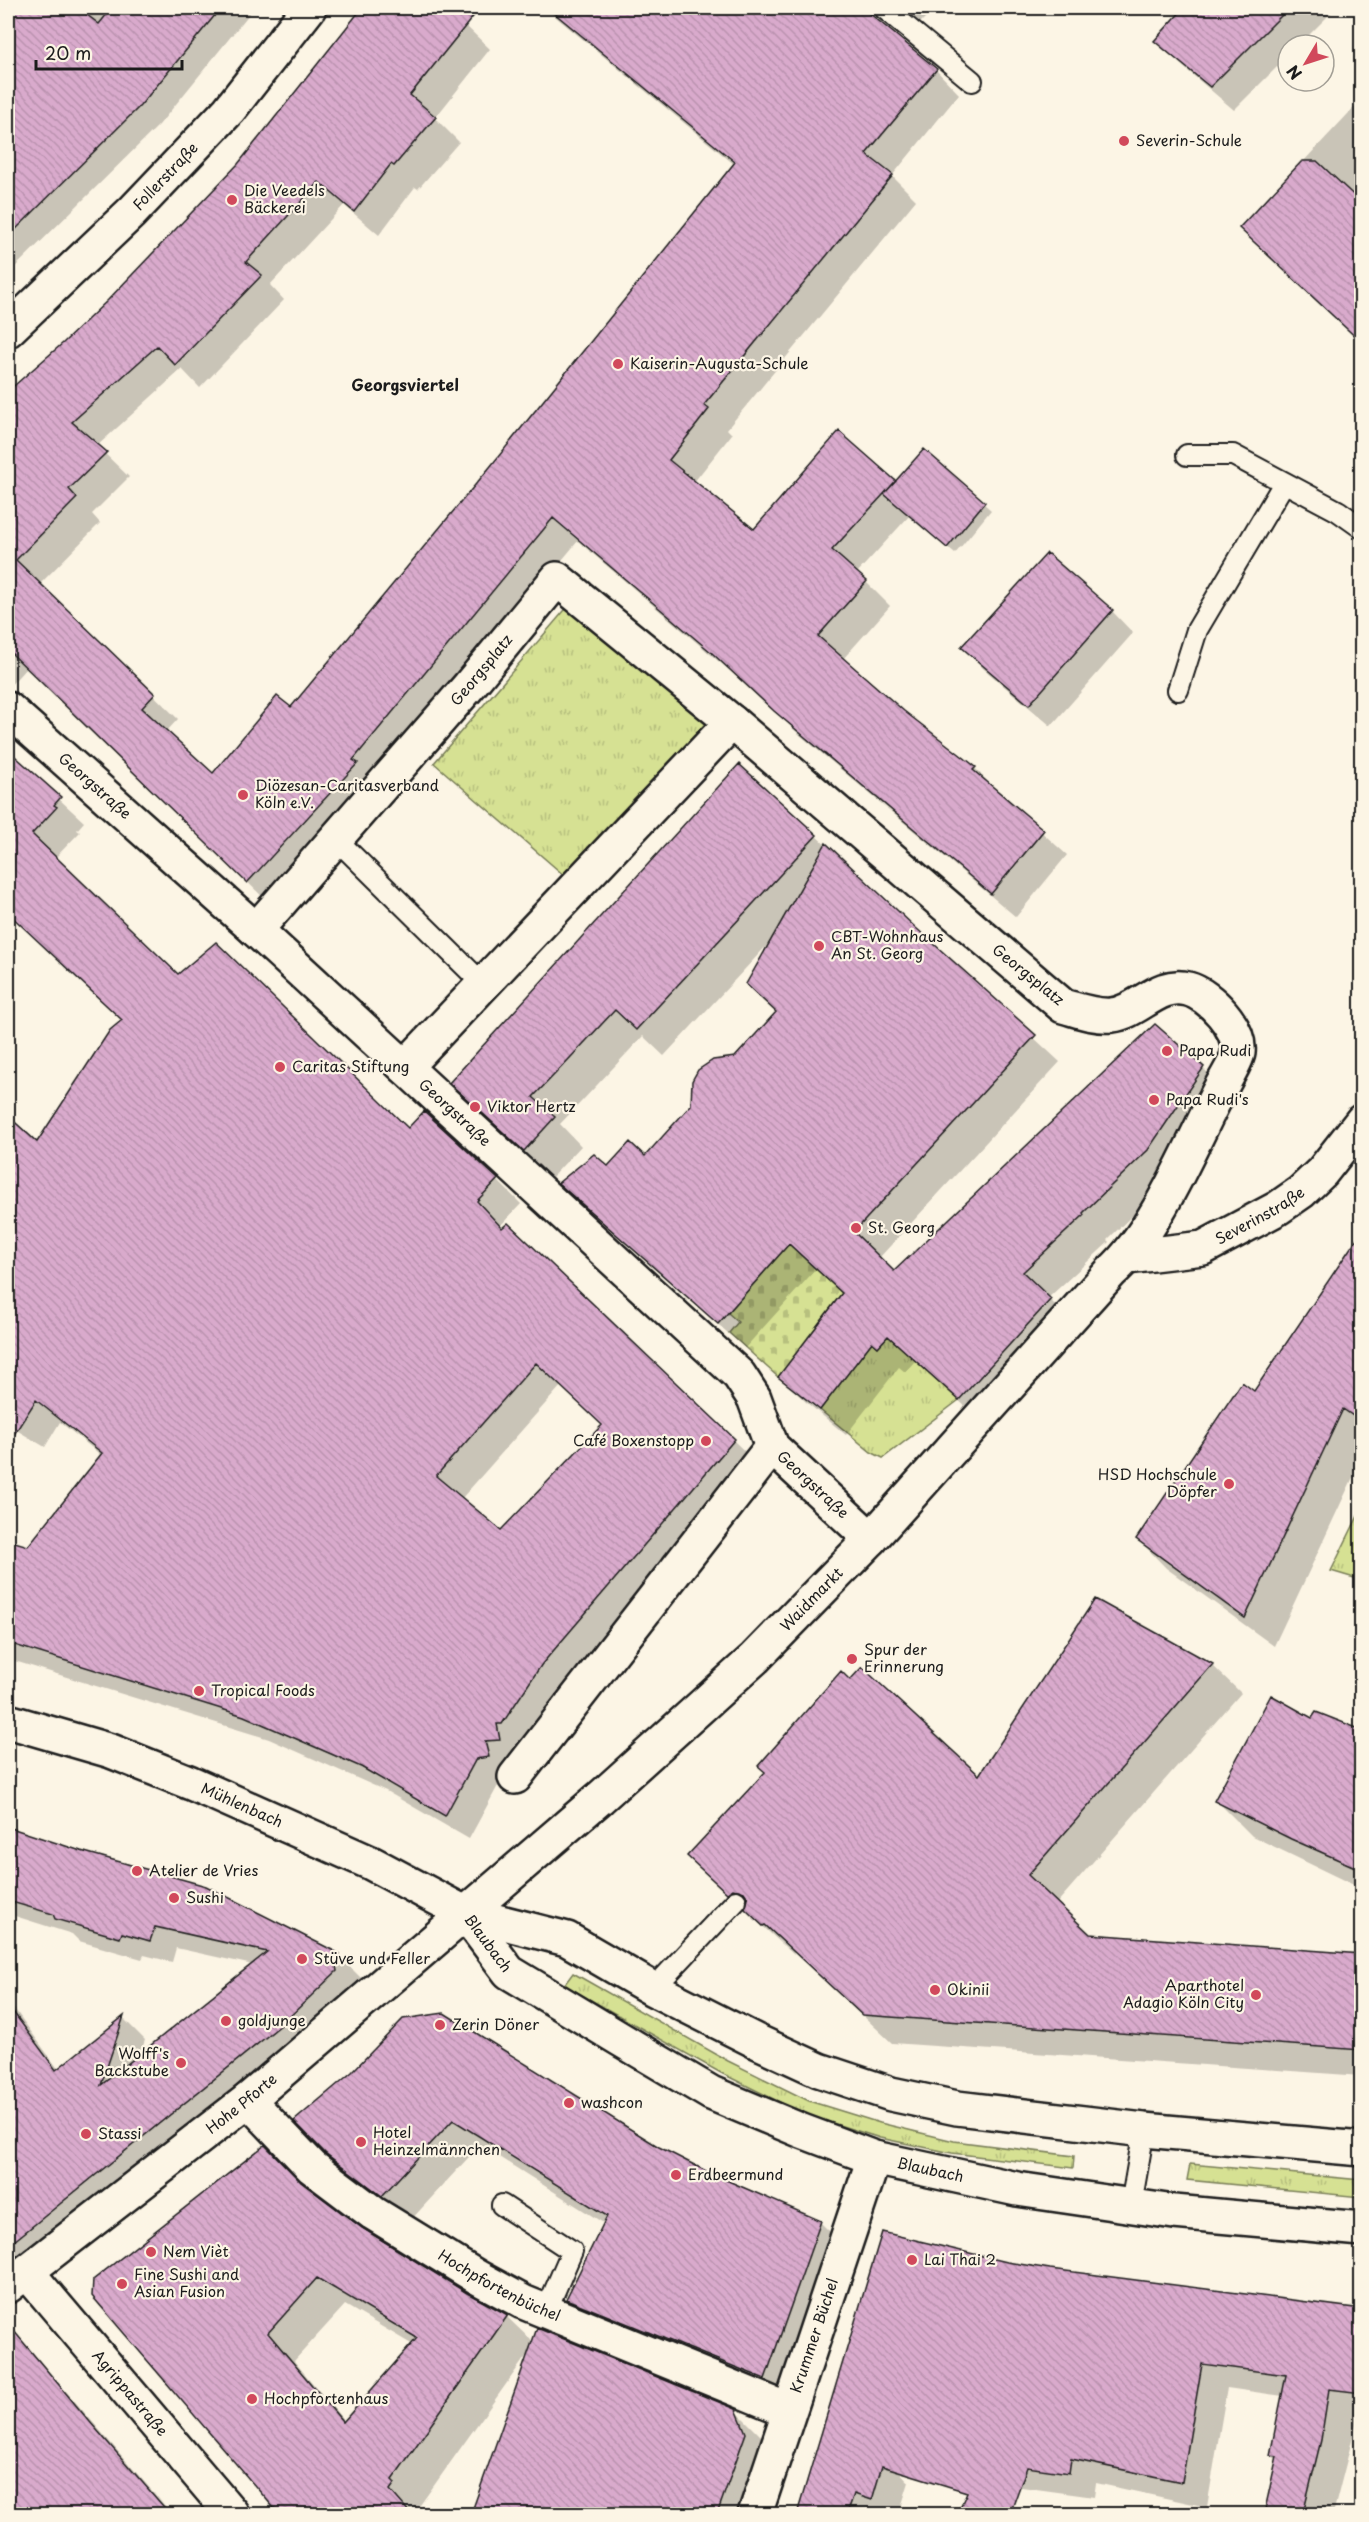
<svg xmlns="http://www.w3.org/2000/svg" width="1369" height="2522" viewBox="0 0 1369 2522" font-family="'Playpen Sans',sans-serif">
<defs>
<pattern id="grass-tufts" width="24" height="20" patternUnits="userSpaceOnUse" patternTransform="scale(1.5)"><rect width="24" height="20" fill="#d6e193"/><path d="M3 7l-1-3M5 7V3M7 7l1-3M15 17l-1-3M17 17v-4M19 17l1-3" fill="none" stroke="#b7c07e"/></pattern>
<pattern id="cemetery-stones" width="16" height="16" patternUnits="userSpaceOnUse" patternTransform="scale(1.5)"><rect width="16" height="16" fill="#d6e193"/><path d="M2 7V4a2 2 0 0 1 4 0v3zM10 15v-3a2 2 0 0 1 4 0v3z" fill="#b7c07e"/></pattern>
<pattern id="building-back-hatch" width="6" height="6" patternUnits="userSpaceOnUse" patternTransform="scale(1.5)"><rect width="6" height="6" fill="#d9aacc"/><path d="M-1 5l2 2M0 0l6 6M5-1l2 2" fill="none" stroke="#ba92af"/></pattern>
</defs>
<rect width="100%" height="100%" fill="#fcf5e5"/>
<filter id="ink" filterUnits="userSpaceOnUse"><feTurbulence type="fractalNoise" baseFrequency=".0167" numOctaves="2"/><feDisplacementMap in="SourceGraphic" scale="12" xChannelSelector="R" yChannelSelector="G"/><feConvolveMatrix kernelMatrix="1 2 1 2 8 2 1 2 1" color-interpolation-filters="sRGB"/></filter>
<g filter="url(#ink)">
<!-- grass -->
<path fill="url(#grass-tufts)" stroke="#797e58" stroke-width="1.5" d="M576,597L719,711L566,877L434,763Z
M888,1336L959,1400L883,1458L871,1452L820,1410L872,1342L878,1347Z
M1358,1516L1361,1518V1580L1331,1571Z
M573,1973L728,2061L809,2101L880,2123L954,2141L1074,2156L1073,2168L952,2153L880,2138L804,2114L721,2073L564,1985Z
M1190,2164L1361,2180V2197L1187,2180Z"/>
<!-- cemetery -->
<path fill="url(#cemetery-stones)" stroke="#797e58" stroke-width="1.5" d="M789,1244L842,1293L778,1377L729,1333L738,1322L728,1313Z"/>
<!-- shadow -->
<path fill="#0003" fill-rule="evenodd" d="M8,8H102L110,13L114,8H254L159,125L8,274Z
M363,8H443L466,26L490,49L435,118L459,142L418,189L415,187L379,235L344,205L270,285L284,300L200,388L182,369L97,446L129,477L92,514L100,523L40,584L178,719L166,732L213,775L291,710L491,468L735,165L545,8H935L919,24L910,19L898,25L896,37L936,70L959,94L892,176L916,200L727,429L732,434L694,482L754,531L896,483L924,452L991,510L955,554L910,515L857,573L890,606L843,659L903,712L975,768L998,793L1067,855L1016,917L800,735L737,677L578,541L272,906L27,667L8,688V393L64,344L109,301L240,165Z
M1187,8H1336L1299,45H1288V56L1234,110L1180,64L1156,40Z
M1362,99V342L1241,228Z
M1112,611L1133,633L1051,726L984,669L963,647Z
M8,752L84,822L77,830L80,832L55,858L178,976L408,1130L497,1180L521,1204L500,1226L503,1229L508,1225L758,1464L500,1782L469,1839L386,1791L269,1739L8,1659V1542L28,1548L102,1456L60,1422L45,1447L8,1425V1118L38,1144L124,1021L8,913ZM561,1386L603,1426L501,1532L461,1499Z
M816,836L1060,1062L879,1258L894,1273L1203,1068L1228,1094L1173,1176L1107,1240L1109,1242L1048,1298L1076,1325L986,1425L915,1361L905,1372L899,1367L846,1435L806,1402L780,1377L843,1295L816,1269L745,1348L586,1208L561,1183L645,1159L777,1013L748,984L771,941L664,1056L643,1036L582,1101L560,1124L581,1146L552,1177L478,1110Z
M1362,1233V1458L1274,1646L1166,1568L1138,1539L1254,1393Z
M1212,1665L1241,1693L1056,1904L1090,1935L1362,1955V2076L892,2043L795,1952L793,1954L757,1921L689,1856L979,1777Z
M1313,1720L1362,1731V1889L1252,1836L1216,1800Z
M8,1832L23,1834L205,1888L339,1956L361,1978L357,1988L8,2282V2000L59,2070L124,2019L145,2040L140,2056L253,1965L176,1948L172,1962L144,1955L142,1959L79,1941L72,1934L15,1916L8,1957Z
M353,2074L712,2176L821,2223L847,2249L792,2405L595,2326L568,2299L605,2224L480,2145L409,2222L353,2179L326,2152Z
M303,2186L361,2229L466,2294L507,2317L533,2342L735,2410L763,2438L754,2514H473L529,2352L418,2508L421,2511L419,2514H282L93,2296ZM345,2305L413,2345L345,2422L294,2361Z
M1023,2266L1362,2319V2401L1333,2514H1266L1278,2461L1271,2454L1283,2396L1227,2388L1207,2507L1096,2483L1094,2497L898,2470L909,2482L899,2514H799L818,2445Z
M19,2340L39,2360L172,2514H8V2349Z
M963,2500L990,2514H957Z"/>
<!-- building -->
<path fill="url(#building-back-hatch)" stroke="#1c1c1c" stroke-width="1.5" fill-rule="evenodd" d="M8,8H78L99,24L112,8H221L140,106L8,237Z
M362,8H480L410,95L436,117L394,166L391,164L354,212L319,182L246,262L262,275L175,365L157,346L72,422L107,452L69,489L77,498L16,560L155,694L142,708L213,773L277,696L291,707L490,467L735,162L548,8H863L937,69L866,154L893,175L704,405L709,409L669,460L754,529L839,431L896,481L832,550L867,581L818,636L904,711L976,767L973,770L1044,830L991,894L774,711L712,653L553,518L353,760L358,763L247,883L8,650V391L63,343L108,300L238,164Z
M1184,8H1289L1210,87L1154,41Z
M1302,161H1317L1362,203V343L1239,228Z
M924,449L985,502L947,548L884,494Z
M1047,553L1113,610L1029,705L961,647Z
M8,750L61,797L54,805L57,807L32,834L178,974L216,942L408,1128L424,1111L498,1179L477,1201L502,1228L508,1223L735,1439L542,1664L502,1724H497L500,1740L485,1741L489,1757L476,1759L445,1816L361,1767L244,1716L8,1643V1540L28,1546L102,1453L36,1400L8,1444V1116L37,1142L110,1030L122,1020L8,913ZM536,1363L602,1425L501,1530L436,1476Z
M739,764L817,835L636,1030L615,1010L555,1074L533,1097L555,1117L524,1151L449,1083Z
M826,843L916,928L1036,1035L854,1232L894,1271L1155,1024L1204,1067L1148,1150L1083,1213L1084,1215L1023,1272L1051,1299L959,1400L888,1336L878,1347L872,1342L820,1410L778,1377L842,1293L789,1244L718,1324L558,1183L594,1154L608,1166L630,1142L645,1156L691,1105L692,1081L698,1070L713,1060L735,1057L776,1012L746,984Z
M1362,1231V1422L1343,1409L1245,1618L1136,1539L1242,1382L1254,1391Z
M1095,1599L1213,1664L1028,1875L1090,1934L1362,1954V2050L862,2015L765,1925L763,1926L745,1909L748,1898L744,1892L733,1889L727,1893L687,1856L765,1772L758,1766L841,1671L850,1680L862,1667L979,1775Z
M1271,1695L1312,1718L1316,1712L1362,1730V1870L1291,1839L1214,1801Z
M8,1827L81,1851L206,1886L340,1954L336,1966L337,1971L281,2025L8,2246V2005L56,2070L124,2016L101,2085L267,1952L155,1927L150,1941L122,1933L120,1938L55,1919L53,1914L8,1901Z
M444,2013L659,2147L712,2174L821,2221L765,2379L566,2299L607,2216L453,2120L382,2196L325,2153L294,2121L352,2072L403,2019Z
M265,2145L301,2182L362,2228L467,2293L508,2315L392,2480L395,2483L390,2490L411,2514H279L92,2296L93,2280ZM317,2278L417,2338L343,2422L268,2333Z
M882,2232L1007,2262L1050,2269L1362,2309V2393L1329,2389L1321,2440L1303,2514H1264L1277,2456L1270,2455L1286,2375L1202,2364L1182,2482L1071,2459L1069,2473L1027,2467L1010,2514H957L967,2492L882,2466L872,2500L854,2494L847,2514H797Z
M8,2324L90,2422L170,2514H8Z
M537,2328L736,2409L746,2433L717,2514H471Z"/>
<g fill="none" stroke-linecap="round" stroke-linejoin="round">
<!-- service casing -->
<g stroke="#1c1c1c" stroke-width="24">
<path id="service" d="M884,8L972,81
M1187,455H1233L1338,511L1362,528
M1178,690L1197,630L1284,483
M336,839L484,985
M653,1989L736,1901
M502,2205L572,2251L546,2311
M1131,2205L1144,2130"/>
</g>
<!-- minor casing -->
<g stroke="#1c1c1c" stroke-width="38">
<g id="minor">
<path id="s1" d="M8,330L132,212L229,110L309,8"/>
<path id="s2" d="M8,709L256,930L739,1375L754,1398L772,1447L871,1539"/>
<path id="s3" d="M256,930L469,686L557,579L732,722L405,1067"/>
<path id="s4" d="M1128,1257L1203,1248L1278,1208L1301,1192L1322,1172L1362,1121"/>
<path d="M515,1777L772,1447"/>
<path id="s5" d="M248,2100L312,2167L373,2213L477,2277L523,2302L788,2410"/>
<path id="s6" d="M27,2272L232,2514"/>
<path id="s7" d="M8,2286L248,2100L600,1798L755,1658L871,1539L1111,1272C1154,1234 1189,1150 1216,1097C1220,1088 1237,1061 1238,1053C1241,1028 1210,995 1188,989C1158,981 1139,1012 1112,1015C1096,1017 1078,1010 1063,1006L732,722"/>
<path id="s8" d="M755,2514L874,2158"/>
</g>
</g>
<!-- secondary casing -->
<g stroke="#1c1c1c" stroke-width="38">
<g id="secondary">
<path id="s9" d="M8,1721L111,1751L191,1783L371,1863L465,1913L567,1939L653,1989L756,2041L819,2070L891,2094L957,2108L1144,2130L1362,2149"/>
<path id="s10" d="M465,1913L509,1972L620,2039L711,2093L802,2131L874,2158L1017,2189L1174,2212L1362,2229"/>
</g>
</g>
<!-- service -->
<use href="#service" stroke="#fcf5e5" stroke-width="20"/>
<!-- minor -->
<use href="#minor" stroke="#fcf5e5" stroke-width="33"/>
<!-- secondary -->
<use href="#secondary" stroke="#fcf5e5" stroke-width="33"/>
</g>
</g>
<!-- markers -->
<g fill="#d1495b" stroke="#fcf5e5" stroke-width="2">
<circle cx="1124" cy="141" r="6"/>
<circle cx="232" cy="200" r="6"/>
<circle cx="618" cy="364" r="6"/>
<circle cx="243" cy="795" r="6"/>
<circle cx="819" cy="946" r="6"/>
<circle cx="1167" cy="1051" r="6"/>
<circle cx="280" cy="1067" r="6"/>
<circle cx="1154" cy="1100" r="6"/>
<circle cx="475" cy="1107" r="6"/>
<circle cx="856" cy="1228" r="6"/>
<circle cx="706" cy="1441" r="6"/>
<circle cx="1229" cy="1484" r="6"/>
<circle cx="852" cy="1659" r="6"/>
<circle cx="199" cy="1691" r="6"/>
<circle cx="137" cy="1871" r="6"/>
<circle cx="174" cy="1898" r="6"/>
<circle cx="302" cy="1959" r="6"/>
<circle cx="935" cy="1990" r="6"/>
<circle cx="1256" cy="1995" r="6"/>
<circle cx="226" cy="2021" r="6"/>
<circle cx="440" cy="2025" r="6"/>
<circle cx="181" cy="2063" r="6"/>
<circle cx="569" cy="2103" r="6"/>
<circle cx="86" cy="2134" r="6"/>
<circle cx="361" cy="2142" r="6"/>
<circle cx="676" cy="2175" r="6"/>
<circle cx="151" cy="2252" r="6"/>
<circle cx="912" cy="2260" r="6"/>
<circle cx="122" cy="2284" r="6"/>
<circle cx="252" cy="2399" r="6"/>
</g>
<g text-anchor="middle" stroke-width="4.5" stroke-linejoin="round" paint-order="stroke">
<!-- poi labels -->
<g font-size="15" fill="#1c1c1c" stroke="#fcf5e5" text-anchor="start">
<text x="1136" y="146">Severin-Schule</text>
<text x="244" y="196">Die Veedels<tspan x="244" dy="17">Bäckerei</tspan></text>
<text x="630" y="369">Kaiserin-Augusta-Schule</text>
<text x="255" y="791">Diözesan-Caritasverband<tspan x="255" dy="17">Köln e.V.</tspan></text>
<text x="831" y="942">CBT-Wohnhaus<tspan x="831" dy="17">An St. Georg</tspan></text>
<text x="1179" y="1056">Papa Rudi</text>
<text x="292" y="1072">Caritas Stiftung</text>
<text x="1166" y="1105">Papa Rudi's</text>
<text x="487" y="1112">Viktor Hertz</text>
<text x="868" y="1233">St. Georg</text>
<text x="694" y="1446" text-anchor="end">Café Boxenstopp</text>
<text x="1217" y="1480" text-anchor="end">HSD Hochschule<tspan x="1217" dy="17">Döpfer</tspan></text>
<text x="864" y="1655">Spur der<tspan x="864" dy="17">Erinnerung</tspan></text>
<text x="211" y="1696">Tropical Foods</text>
<text x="149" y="1876">Atelier de Vries</text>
<text x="186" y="1903">Sushi</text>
<text x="314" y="1964">Stüve und Feller</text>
<text x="1244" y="1991" text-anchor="end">Aparthotel<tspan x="1244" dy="17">Adagio Köln City</tspan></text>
<text x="947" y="1995">Okinii</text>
<text x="238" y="2026">goldjunge</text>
<text x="452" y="2030">Zerin Döner</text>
<text x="169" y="2059" text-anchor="end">Wolff's<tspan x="169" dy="17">Backstube</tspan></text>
<text x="581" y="2108">washcon</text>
<text x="373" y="2138">Hotel<tspan x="373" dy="17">Heinzelmännchen</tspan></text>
<text x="98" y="2139">Stassi</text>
<text x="688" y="2180">Erdbeermund</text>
<text x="163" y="2257">Nem Vièt</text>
<text x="924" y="2265">Lai Thai 2</text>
<text x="134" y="2280">Fine Sushi and<tspan x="134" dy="17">Asian Fusion</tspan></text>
<text x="264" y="2404">Hochpfortenhaus</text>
</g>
<!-- street labels -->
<g font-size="15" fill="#1c1c1c" stroke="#fcf5e5">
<text dy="5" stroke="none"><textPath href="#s1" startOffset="220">Follerstraße</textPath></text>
<text dy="5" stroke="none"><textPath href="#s3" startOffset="344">Georgsplatz</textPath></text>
<text dy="5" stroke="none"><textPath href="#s2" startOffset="116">Georgstraße</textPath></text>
<text transform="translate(1028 975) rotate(39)" y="5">Georgsplatz</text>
<text dy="5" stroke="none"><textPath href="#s2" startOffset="602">Georgstraße</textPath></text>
<text dy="5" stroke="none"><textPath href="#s4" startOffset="141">Severinstraße</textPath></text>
<text dy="5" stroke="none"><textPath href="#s2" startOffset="1124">Georgstraße</textPath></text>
<text dy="5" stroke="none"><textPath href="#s7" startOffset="1058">Waidmarkt</textPath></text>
<text dy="5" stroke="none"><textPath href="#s9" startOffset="249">Mühlenbach</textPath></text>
<text dy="5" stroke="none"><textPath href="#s10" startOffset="38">Blaubach</textPath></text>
<text dy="5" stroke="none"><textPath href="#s7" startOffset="296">Hohe Pforte</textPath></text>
<text dy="5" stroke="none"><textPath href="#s10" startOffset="542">Blaubach</textPath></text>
<text dy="5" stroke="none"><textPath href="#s5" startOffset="315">Hochpfortenbüchel</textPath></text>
<text dy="5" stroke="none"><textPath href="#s8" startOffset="188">Krummer Büchel</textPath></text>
<text dy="5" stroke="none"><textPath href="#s6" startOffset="159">Agrippastraße</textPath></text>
</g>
<!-- neighbourhood labels -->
<g font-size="16" font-weight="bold" fill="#1c1c1c" stroke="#fcf5e5">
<text x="405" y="391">Georgsviertel</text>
</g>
</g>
<!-- margin -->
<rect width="1369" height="2522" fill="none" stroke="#fcf5e5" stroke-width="30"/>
<rect x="15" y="15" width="1339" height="2492" fill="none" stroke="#1c1c1c" stroke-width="2" filter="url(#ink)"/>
<!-- north arrow -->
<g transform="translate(1306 63) rotate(231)"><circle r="28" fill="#fcf5e5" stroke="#a29e95" stroke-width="1.5"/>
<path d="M0-4.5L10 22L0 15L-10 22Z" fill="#d1495b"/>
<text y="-9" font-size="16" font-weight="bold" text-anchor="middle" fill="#1c1c1c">N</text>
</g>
<!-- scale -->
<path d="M36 60v9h146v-9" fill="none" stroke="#1c1c1c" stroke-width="3"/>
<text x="45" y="60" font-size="18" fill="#1c1c1c" stroke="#fcf5e5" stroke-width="4.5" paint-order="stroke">20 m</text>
</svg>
